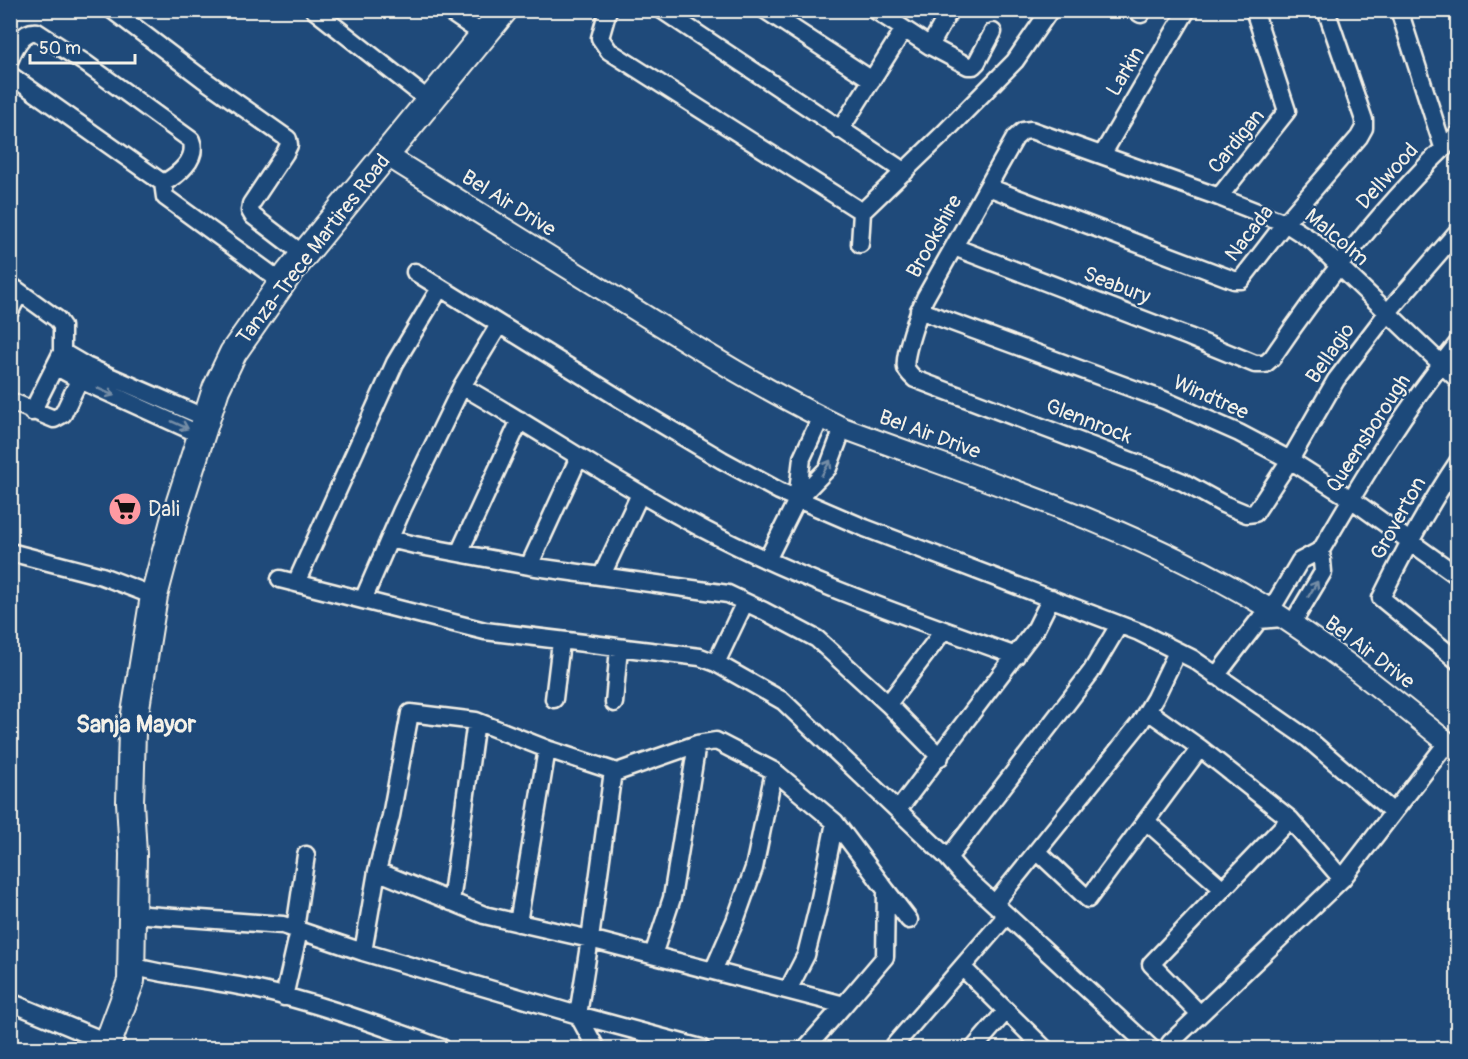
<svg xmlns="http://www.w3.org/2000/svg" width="1468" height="1059" viewBox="0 0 1468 1059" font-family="Pangolin,sans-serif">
<rect width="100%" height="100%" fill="#1f4a7a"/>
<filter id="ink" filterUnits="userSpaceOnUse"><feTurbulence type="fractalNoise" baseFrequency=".0167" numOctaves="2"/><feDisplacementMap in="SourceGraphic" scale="12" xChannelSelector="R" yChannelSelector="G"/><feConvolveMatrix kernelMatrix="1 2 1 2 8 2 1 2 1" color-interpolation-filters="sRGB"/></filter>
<g filter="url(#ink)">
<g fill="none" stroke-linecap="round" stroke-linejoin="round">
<!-- minor casing -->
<g stroke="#f4f1e8" stroke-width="21">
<path id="minor" d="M112,10L203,79L288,139L289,145L285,153L251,204L250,211L253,216L304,255
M314,10L431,102
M447,10L484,35
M608,10L600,38L609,51L862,212
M662,10L905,172
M765,10L872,80
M875,10L930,46L968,66H973L977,62L993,32
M1135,10L1141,14
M1399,10L1443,147
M930,46L950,10
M10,59C15,47 23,30 37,32L85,63L191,140C199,159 177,176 163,183
M10,75L163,183L165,197L283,283
M840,130L904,29
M1102,155L1187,10
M988,187L1234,280H1241L1285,223L1359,137L1364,128V120L1326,10
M1219,197L1287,111L1254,10
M1458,231L1388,312L1336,380L1290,460L1255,513L1247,514L1223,504L1183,482L1142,465L915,379C912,376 908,373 906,368C903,356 919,311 925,298L1015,138L1023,131L1031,130L1219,197L1285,223L1313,241L1458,380
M860,244L862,212L943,134L1015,61L1050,10
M954,247L1189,337L1255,364H1265L1272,358C1326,278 1388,201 1458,134
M415,272L643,413L722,460L779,491L865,528L1139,632L1193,659L1308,739L1393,812
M10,285L57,319L62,326V352L32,412
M919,310L1164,400L1239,433L1290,460L1351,499L1458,576
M10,311L20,292
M62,352L86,366L206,418
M55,366L80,380L201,435
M462,386C544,433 621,486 705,530C804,582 911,618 1016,656
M10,401L54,419L63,414L83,372
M1458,462C1428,506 1404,551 1381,598L1458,661
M797,500L802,458L821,417
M390,539L415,545L529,566L728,594L764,611L817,639L888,704L940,757
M1321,550C1363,478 1405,408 1458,343
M10,552L102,576L154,596
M459,553L520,420
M767,560L797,500L828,468L843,428
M529,566L579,457
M602,575L640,494
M280,579L485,631L700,657L716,663L783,701L948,858L961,873L1151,1048
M296,583L395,363L440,288
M363,600L402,510L462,386L499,325
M1271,610L1300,561L1321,550
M1292,624L1323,572L1321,550
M716,663L745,602
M1216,676L1259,620L1282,618
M554,699L561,642
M614,703L619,648
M888,704L944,630
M1200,748L1290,819L1151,964L1200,1014
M613,771L590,939L578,1015L701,1048
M898,810L1036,628L1051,598
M1290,819L1342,879
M1146,821L1223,889
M1037,851L1088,899L1200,748L1148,711
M948,858L1091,672L1119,625
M377,871L391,816L410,713L476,721L547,749L617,772L697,744L716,741L774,771L835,822L886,890L885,957L844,1005
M886,890L909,920
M451,902L476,721
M995,903L1140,723L1155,698L1177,652
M133,914L283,925L363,952L578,1015L596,1048
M518,923L547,749
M295,929L306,855
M363,952L377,871L484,915L590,939L844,1005L806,1048
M653,955L672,898L697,744
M132,966C172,977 214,980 254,989C319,1003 380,1026 442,1048
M962,967L1044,1048
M713,971L735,921L754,868L774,771
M788,990L806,955L819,903L835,822
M284,997L299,931
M10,1002L109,1043
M1170,1043L1342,879L1447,743
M892,1048L1007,915
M974,1048L1006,1011"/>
</g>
<!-- tertiary casing -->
<g stroke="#f4f1e8" stroke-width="24">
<path id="tertiary" d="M386,155C464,203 541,251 618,299C692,345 765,391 843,428C983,480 1129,525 1258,602C1329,645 1393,699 1458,751"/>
</g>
<!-- primary casing -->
<g stroke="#f4f1e8" stroke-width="30">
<path id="primary" d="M106,1048L131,981L133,854L130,802L132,732L154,596L175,517L216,389L233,353L289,273L504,10"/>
</g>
<!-- minor -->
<use href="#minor" stroke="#1f4a7a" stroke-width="16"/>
<!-- tertiary -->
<use href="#tertiary" stroke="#1f4a7a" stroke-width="20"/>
<!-- primary -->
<use href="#primary" stroke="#1f4a7a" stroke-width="26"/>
</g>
<!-- one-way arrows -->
<defs><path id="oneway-shaft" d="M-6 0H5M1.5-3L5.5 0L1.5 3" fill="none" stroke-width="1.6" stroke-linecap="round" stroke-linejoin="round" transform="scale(1.5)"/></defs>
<g stroke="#748da6">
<use href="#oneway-shaft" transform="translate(106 392) rotate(24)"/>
<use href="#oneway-shaft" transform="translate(180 425) rotate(24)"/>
<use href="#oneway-shaft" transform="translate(826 468) rotate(-60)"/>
<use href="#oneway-shaft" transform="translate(1313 589) rotate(-59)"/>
</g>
</g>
<!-- icons -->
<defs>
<g id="supermarket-disc" transform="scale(1.725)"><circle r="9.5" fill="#ff9aa2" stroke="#1f4a7a"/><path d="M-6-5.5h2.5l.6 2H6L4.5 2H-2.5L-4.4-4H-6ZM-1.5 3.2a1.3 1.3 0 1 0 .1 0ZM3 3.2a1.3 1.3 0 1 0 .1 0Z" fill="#111"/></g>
</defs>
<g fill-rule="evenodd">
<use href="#supermarket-disc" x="125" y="509"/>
</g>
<g text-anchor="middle" stroke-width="4.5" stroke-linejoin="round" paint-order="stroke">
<!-- street labels -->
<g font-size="21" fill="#f4f1e8" stroke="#1f4a7a">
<text transform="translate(1125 71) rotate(-59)" y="7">Larkin</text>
<text transform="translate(1236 141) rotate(-51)" y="7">Cardigan</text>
<text transform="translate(1387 176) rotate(-48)" y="7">Dellwood</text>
<text transform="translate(509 203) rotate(32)" y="7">Bel Air Drive</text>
<text transform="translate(1249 233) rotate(-52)" y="7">Nacada</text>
<text transform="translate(934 236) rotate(-61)" y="7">Brookshire</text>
<text transform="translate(1337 237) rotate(40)" y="7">Malcolm</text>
<text transform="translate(313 249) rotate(-52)" y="7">Tanza-Trece Martires Road</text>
<text transform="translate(1117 285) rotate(21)" y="7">Seabury</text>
<text transform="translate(1330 353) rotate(-55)" y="7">Bellagio</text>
<text transform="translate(1211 397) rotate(24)" y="7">Windtree</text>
<text transform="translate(1089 421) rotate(21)" y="7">Glennrock</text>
<text transform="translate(1368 433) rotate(-57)" y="7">Queensborough</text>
<text transform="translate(930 434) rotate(20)" y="7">Bel Air Drive</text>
<text transform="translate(1398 518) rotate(-61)" y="7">Groverton</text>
<text transform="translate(1370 652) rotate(37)" y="7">Bel Air Drive</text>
</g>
<!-- poi labels -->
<g font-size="21" fill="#f4f1e8" stroke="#1f4a7a" text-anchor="start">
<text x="148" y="516">Dali</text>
</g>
<!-- quarter labels -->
<g font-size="24" font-weight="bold" fill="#f4f1e8" stroke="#1f4a7a">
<text x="136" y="732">Sanja Mayor</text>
</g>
</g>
<!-- margin -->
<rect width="1468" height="1059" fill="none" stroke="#1f4a7a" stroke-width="36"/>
<rect x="18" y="18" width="1432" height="1023" fill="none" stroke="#f4f1e8" stroke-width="2" filter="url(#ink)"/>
<!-- scale -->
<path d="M30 54v9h105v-9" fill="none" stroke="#f4f1e8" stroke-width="3"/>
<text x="39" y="54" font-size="18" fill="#f4f1e8" stroke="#1f4a7a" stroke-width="4.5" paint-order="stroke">50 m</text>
</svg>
